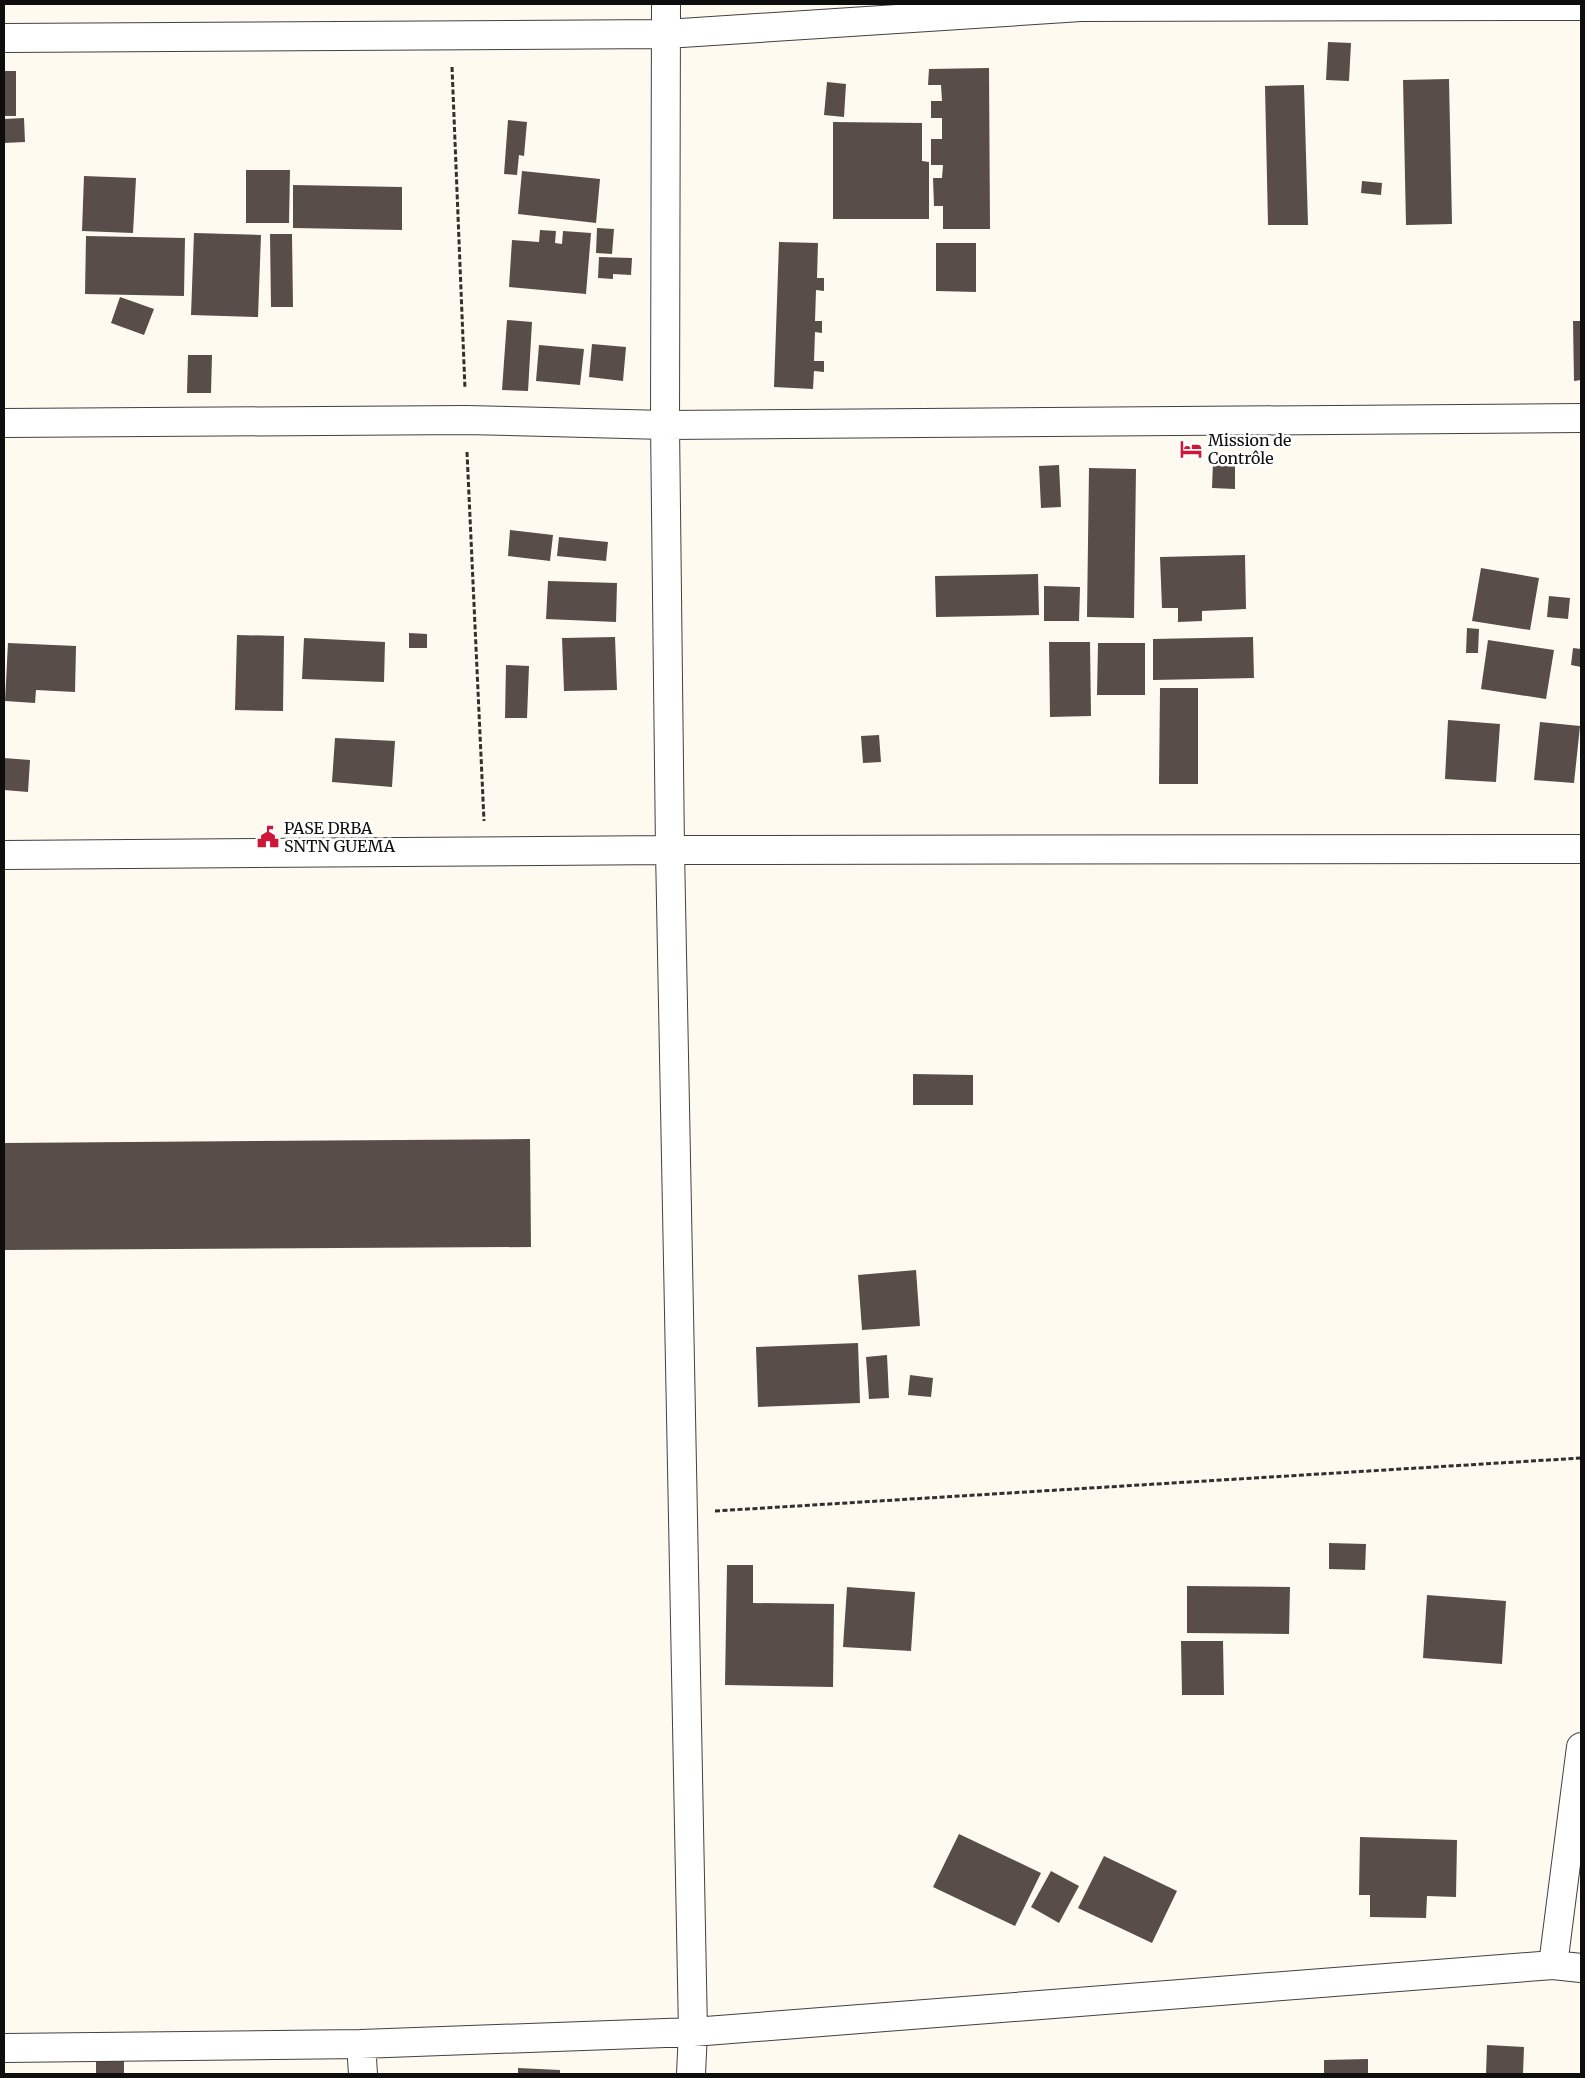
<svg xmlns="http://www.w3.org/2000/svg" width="1585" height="2078" viewBox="0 0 1585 2078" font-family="Merriweather,serif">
<rect width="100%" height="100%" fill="#fffaef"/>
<!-- building -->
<path fill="#584d49" d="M1328,42L1351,43L1349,81L1326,80Z
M989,68L990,229H943V206H934L933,178H942L943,165H931V139H942V118H931V101H942L941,85H928L929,69Z
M4,71H16V116H4Z
M1449,79L1452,224L1406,225L1403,80Z
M827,82L846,84L844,117L824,115Z
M1304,85L1308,225H1268L1265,86Z
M24,118L25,142L4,143V119Z
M508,120L527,122L524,156L519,155L517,175L504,174Z
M833,122L922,123V161L929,162V219H833Z
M246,170H290L289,223H246Z
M522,171L600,179L596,223L518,214Z
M84,176L136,178L133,233L82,231Z
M1362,181L1382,183L1381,195L1361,193Z
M293,185L402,187V230L293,228Z
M597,228L614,229L612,254L596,253Z
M540,230L556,231L555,243L562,244L563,231L591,233L586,294L509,287L512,240L539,242Z
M194,233L261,235L258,317L191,315Z
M270,234H292L293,307H271Z
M86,236L185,238L184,296L85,294Z
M779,242L818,243L817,278H824V291L816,290L815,321H822V333L815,332L814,361H824V372L814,371L813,389L774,387Z
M936,243H976V292L936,291Z
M599,257L632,258L631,275L613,274V279L598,278Z
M120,297L154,309L144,335L111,323Z
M507,320L532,322L528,391L502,390Z
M1573,321H1581V380L1574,381Z
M592,344L626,347L623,381L589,377Z
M539,345L584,349L580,385L536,381Z
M188,355H212L211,393H187Z
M1213,463L1235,464V489L1212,488Z
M1059,465L1061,507L1041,508L1039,466Z
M1089,468L1136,469L1134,618L1087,617Z
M510,530L553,535L550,561L508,556Z
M559,537L608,542L606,561L557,556Z
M1245,555L1246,609L1202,611V621L1178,622V608H1162L1160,557Z
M1481,568L1539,578L1530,630L1472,621Z
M1038,574L1039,615L936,617L935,576Z
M548,581L617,583L616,622L546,619Z
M1044,586L1080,587L1079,621H1044Z
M1549,596L1570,598L1568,619L1547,617Z
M1467,628L1479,629L1478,653H1466Z
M409,633L427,634V648H409Z
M237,635L284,636L283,711L235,710Z
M615,637L617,690L564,691L562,638Z
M1253,637L1254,678L1153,680V639Z
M304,638L385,642L384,682L302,679Z
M1488,640L1554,650L1546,699L1481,689Z
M1049,642H1090L1091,716L1050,717Z
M8,643L76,646L75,692L36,690L35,703L5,701Z
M1098,643H1145V695H1097Z
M1573,648L1581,649V667L1571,665Z
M506,665L529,666L527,718H505Z
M1160,688H1198V784H1159Z
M1448,720L1500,724L1496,782L1445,779Z
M1540,722L1580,726L1574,783L1534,780Z
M879,735L881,762L863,763L861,736Z
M335,738L395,741L392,787L332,782Z
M4,758L30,760L28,792L4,790Z
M913,1074L973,1075V1105H913Z
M530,1139L531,1247L4,1250V1143Z
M916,1270L920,1326L862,1330L858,1275Z
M858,1343L860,1403L758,1407L756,1347Z
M887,1355L889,1398L869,1399L866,1357Z
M910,1375L933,1378L931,1397L908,1395Z
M1329,1543L1366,1544L1365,1570L1329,1569Z
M727,1565H753V1603L834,1604L833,1687L725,1685Z
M1187,1586L1290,1587L1289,1634L1187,1633Z
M847,1587L915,1592L911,1651L843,1647Z
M1427,1595L1506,1601L1502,1664L1423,1658Z
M1181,1641H1223L1224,1695H1182Z
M959,1834L1041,1873L1015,1926L933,1887Z
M1360,1837L1457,1840L1456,1897L1427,1896L1426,1918L1370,1917V1895H1359Z
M1104,1856L1177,1891L1152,1943L1078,1908Z
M1051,1871L1079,1886L1059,1923L1031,1907Z
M1487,2045L1524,2047L1523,2074H1486Z
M96,2059L124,2060V2074H96Z
M1368,2059V2074H1324V2060Z
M518,2068L560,2070V2074H518Z"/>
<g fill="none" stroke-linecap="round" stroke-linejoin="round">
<!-- street casing -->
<g stroke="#414141" stroke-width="30">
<path id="street" d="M666,4L665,425L670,850L693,2032L691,2074
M4,38L666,34L1081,7L1581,6
M4,423L466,420L665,425L1581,418
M4,855L670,850L1581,849
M1553,1965L1581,1747
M361,2044L363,2074
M4,2048L361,2044L693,2032L1553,1965L1581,1968"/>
</g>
<!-- path -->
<path stroke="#303030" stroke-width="3" stroke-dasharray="5 2.5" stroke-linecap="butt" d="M452,67L465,389
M467,452L484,821
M715,1511L1581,1458"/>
<!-- street -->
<use href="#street" stroke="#fff" stroke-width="28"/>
</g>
<!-- icons -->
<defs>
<g id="hotel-bare" transform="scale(1.725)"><path d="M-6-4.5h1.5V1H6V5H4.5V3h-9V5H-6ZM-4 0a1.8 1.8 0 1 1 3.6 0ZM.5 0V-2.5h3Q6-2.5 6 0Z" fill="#cd1738" stroke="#fff" stroke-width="2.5" paint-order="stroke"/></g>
<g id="civic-bare" transform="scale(1.725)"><path d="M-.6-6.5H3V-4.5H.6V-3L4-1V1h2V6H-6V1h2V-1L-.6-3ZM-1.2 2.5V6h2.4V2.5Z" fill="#cd1738" stroke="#fff" stroke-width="2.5" paint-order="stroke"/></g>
</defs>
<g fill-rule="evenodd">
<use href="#hotel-bare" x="1191" y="449"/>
<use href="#civic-bare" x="268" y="837"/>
</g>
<g text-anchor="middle" stroke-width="5" stroke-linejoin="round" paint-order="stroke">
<!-- poi labels -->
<g font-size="16" fill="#0e0e0e" stroke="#fff" text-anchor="start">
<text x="1208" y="446">Mission de<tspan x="1208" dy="18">Contrôle</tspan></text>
<text x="284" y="834">PASE DRBA<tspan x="284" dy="18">SNTN GUEMA</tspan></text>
</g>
</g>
<!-- border -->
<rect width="1585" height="2078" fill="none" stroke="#0e0e0e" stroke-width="10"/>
</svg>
